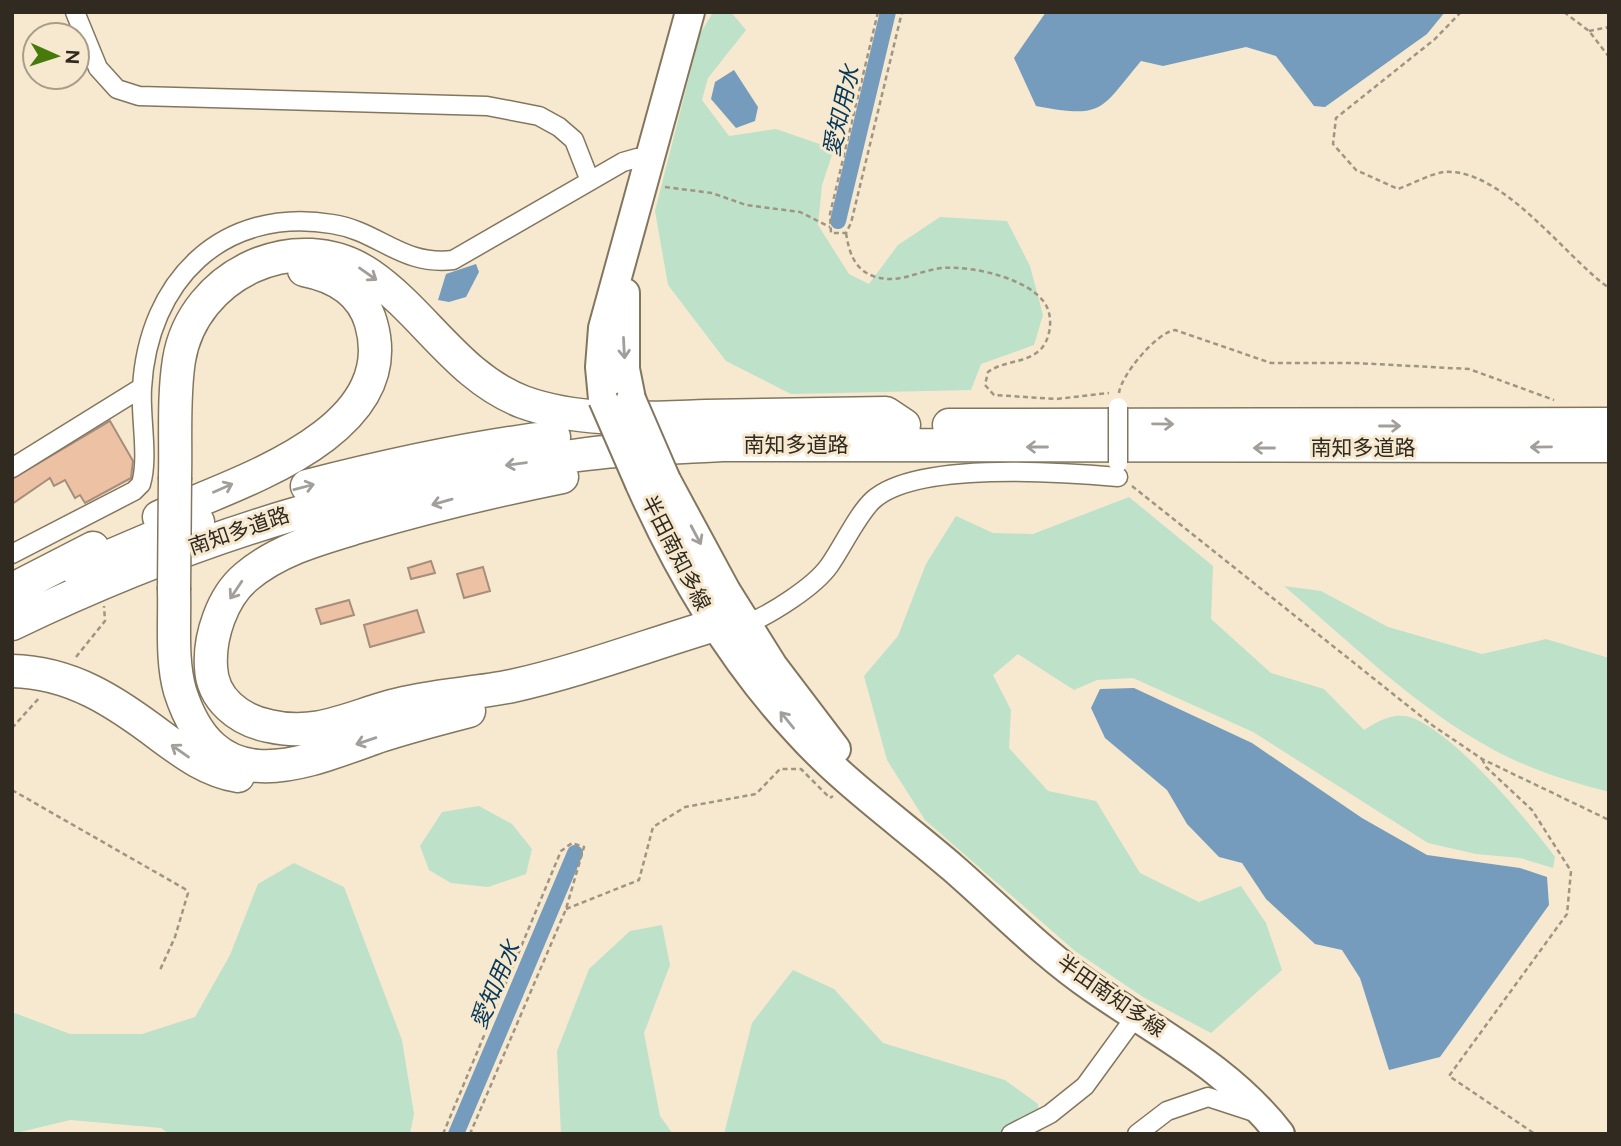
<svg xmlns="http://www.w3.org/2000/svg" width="1621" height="1146" viewBox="0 0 1621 1146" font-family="Figtree,'Noto Sans JP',sans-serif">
<rect width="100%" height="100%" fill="#f7e9cf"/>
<!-- green -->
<path fill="#bde1c9" d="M731,12L746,30L708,78L702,100L729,136L776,129L834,149L822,185L818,225L849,274L869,284L898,245L940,217L1007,221L1030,266L1043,315L1034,345L981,364L971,390L791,394L726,361L668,285L655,211L700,34L712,14Z
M1129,497L1213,566L1211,619L1271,673L1324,689L1364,730C1378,721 1395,711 1413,718C1458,737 1525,817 1555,857L1553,868L1520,858L1476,854L1428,843L1253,732L1133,678L1097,680L1074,690L1018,654L993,675L1011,710L1009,748L1048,791L1096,801L1140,873L1199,902L1241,886L1266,923L1282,970L1211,1033L1143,997L1075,951L925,820L887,760L864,676L898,636L926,564L956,516L993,533L1033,534Z
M1284,586L1321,591L1388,627L1482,654L1546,639L1609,658V792C1570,782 1529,769 1494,750C1416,708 1351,643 1284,586Z
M479,806L512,824L532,849L526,874L488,887L451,883L429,870L420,846L442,812Z
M294,863L344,887L402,1040L414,1114L410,1134H169L161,1128L70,1120L12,1134V1012L70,1034H142L195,1017L230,955L258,884Z
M662,925L670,965L644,1033L660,1116L673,1134H561L557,1051L589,969L630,931Z
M793,970L834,989L883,1043L1005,1080L1038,1104L1041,1134H724L752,1023Z"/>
<!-- water -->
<path fill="#759cbc" d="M1046,12H1445L1427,34L1325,107L1314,106L1276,56L1246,47L1163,66L1141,61C1100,110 1104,119 1036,106L1014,58Z
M734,70L758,107L755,121L736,128L711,99L715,82Z
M476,264L479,272L466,297L449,302L438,300L446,274Z
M1134,688L1252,743L1362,818L1427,855L1520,868L1547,877L1549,905L1440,1057L1389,1070L1360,978L1342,950L1315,944L1266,899L1242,863L1219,857L1187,824L1167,790L1105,738L1091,708L1100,689Z"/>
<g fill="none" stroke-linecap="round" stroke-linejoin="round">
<!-- canal -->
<path stroke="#759cbc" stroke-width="16" d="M838,221L888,12
M456,1134L575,853"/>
</g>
<!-- building -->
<path fill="#ecc1a4" stroke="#a68e7d" stroke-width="2" d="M110,421L133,461L131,478L85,503L80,495L75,498L65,480L54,486L50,478L12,504V479Z
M431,561L435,573L411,579L408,568Z
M483,567L490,591L464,598L457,574Z
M349,600L354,615L321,624L316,609Z
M417,610L424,632L370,647L364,625Z"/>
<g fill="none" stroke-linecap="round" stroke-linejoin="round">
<!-- street casing -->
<g stroke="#83765f" stroke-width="21">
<path id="street" d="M75,12L98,68L117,89L139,96L487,106L539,116L559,127L574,140L590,181
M12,468L141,388
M12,554L134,491L141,484C149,457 140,416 142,388C148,281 222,206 332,224C379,231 401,266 453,260L623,162L637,158L650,159
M747,624C771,614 814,587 829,566C842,548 857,515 873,500C916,461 1062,472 1118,477
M1011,1134L1050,1114L1085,1086L1136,1016
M1137,1134L1167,1111L1208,1097L1257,1113"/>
</g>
<!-- primary casing -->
<g stroke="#83765f" stroke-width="32">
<path id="primary" d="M625,293V369L631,399
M603,399L600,367L603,328L690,12
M666,480L726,591L773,666L836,749
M640,484C680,574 730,659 798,732C844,783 901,823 953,868C999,908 1043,954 1093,988C1159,1034 1230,1069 1280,1134"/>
</g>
<!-- highway casing -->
<g stroke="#83765f" stroke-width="35">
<path id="highway" d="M949,425L1609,424
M175,477C176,439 173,398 179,360C193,274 297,225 370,275C425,313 458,377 523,402C581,423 646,418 706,416C766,415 826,414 886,413L904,425
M562,477C493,491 430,506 362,526C322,538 279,549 246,577C222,597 209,637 211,667C212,699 239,720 269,726C316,737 348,718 392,706C431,695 473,694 512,686C580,671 648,645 715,625L747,624
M307,486C389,465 470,447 554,437
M159,517C235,483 403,434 371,323C362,291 335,276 304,270
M77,570L159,535L198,522
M174,590C175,622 171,660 180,691C215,801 297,766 377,737C407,727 438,719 469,711
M12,598L21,585L93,548
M12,624C197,535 375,481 579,455C626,448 675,448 722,445L1609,446
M12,671C71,672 116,702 162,737C185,754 208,771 238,776"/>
</g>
<!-- path -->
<path stroke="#9f9582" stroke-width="2.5" stroke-dasharray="5 3.5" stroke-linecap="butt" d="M878,12L830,214L831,233H846L851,223L902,12
M1461,12L1435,39L1336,118L1333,144L1356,170L1398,189C1412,184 1430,174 1444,172C1503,168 1564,256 1609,288
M1564,12L1589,31L1609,57
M1589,31L1609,27
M665,187L712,193L746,205L800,212L830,227
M846,233C849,252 854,269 873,276C898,285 917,271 942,268C971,265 1042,280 1049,313C1052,325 1049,340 1041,349C1026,364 1004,360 988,372L985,385L994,395L1056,399L1109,393
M1119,393C1121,375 1157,332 1175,330L1271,363H1355L1469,369L1554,400
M1132,486L1432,725L1482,759L1609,820
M76,657L105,621L104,606
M12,728L40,697
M1482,759L1486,767L1532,810L1571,871L1567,914L1449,1076L1535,1134
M12,790L185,889L188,893L175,937L160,970
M566,909L639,880L653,827L685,807L756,794L780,769H801L830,798L833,796
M443,1134L561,851L572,843L584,847L566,909L470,1134"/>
<!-- street -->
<use href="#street" stroke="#fff" stroke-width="18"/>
<!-- primary -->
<use href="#primary" stroke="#fff" stroke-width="28"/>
<!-- highway -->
<use href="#highway" stroke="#fff" stroke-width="32"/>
<!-- street-bridge casing -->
<g stroke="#83765f" stroke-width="21" stroke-linecap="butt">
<path id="street-bridge" d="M1118,463V407"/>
</g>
<!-- primary-bridge casing -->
<g stroke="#83765f" stroke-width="32" stroke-linecap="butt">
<path id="primary-bridge" d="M603,399L640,484
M631,399L666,480"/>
</g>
<!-- highway-bridge casing -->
<g stroke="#83765f" stroke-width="35" stroke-linecap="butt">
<path id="highway-bridge" d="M174,590L175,477"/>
</g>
<!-- street-bridge -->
<use href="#street-bridge" stroke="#fff" stroke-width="18"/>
<!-- primary-bridge -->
<use href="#primary-bridge" stroke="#fff" stroke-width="28"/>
<!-- highway-bridge -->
<use href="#highway-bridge" stroke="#fff" stroke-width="32"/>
</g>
<!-- one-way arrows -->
<defs><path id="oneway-shaft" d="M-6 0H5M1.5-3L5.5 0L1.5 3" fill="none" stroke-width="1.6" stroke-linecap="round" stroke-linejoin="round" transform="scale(1.75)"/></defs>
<g stroke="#a29f9b">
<use href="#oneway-shaft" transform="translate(368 274) rotate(35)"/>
<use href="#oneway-shaft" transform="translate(624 348) rotate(87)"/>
<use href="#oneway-shaft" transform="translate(1163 424) rotate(1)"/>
<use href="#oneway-shaft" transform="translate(1390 426)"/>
<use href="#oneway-shaft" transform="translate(1037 447) rotate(-180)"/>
<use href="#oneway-shaft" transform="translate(1541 447) rotate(179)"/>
<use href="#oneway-shaft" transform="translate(1264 448) rotate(-180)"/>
<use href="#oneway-shaft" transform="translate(516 464) rotate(172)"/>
<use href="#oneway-shaft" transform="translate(304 487) rotate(-15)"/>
<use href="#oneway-shaft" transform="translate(223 488) rotate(-24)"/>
<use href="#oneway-shaft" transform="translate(442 502) rotate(164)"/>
<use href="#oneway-shaft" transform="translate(696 535) rotate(62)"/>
<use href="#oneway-shaft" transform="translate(236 590) rotate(124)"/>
<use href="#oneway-shaft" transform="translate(787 720) rotate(-129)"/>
<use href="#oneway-shaft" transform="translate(366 741) rotate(161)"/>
<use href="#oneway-shaft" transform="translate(180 751) rotate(-145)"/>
</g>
<g text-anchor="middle" stroke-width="6" stroke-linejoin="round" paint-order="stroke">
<!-- street labels -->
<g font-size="21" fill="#302a20" stroke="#f7e9cf">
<text x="796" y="452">南知多道路</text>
<text x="1363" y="455">南知多道路</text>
<text transform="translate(239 531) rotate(-19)" y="7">南知多道路</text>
<text transform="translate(676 553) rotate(63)" y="7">半田南知多線</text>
<text transform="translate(1111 996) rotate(35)" y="7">半田南知多線</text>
</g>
<!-- water labels -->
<g font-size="23" font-style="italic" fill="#093959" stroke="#f7e9cf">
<text transform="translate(841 111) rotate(-77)" y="8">愛知用水</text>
<text transform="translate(495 985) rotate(-67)" y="8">愛知用水</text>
</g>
</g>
<!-- border -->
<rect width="1621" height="1146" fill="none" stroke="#302a20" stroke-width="28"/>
<!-- north arrow -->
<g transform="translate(56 56) rotate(93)"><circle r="33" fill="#f7e9cf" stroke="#a79d89" stroke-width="2"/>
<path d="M0-5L12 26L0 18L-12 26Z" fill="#467b0c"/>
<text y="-10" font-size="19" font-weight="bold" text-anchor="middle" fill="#302a20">N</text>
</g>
</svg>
